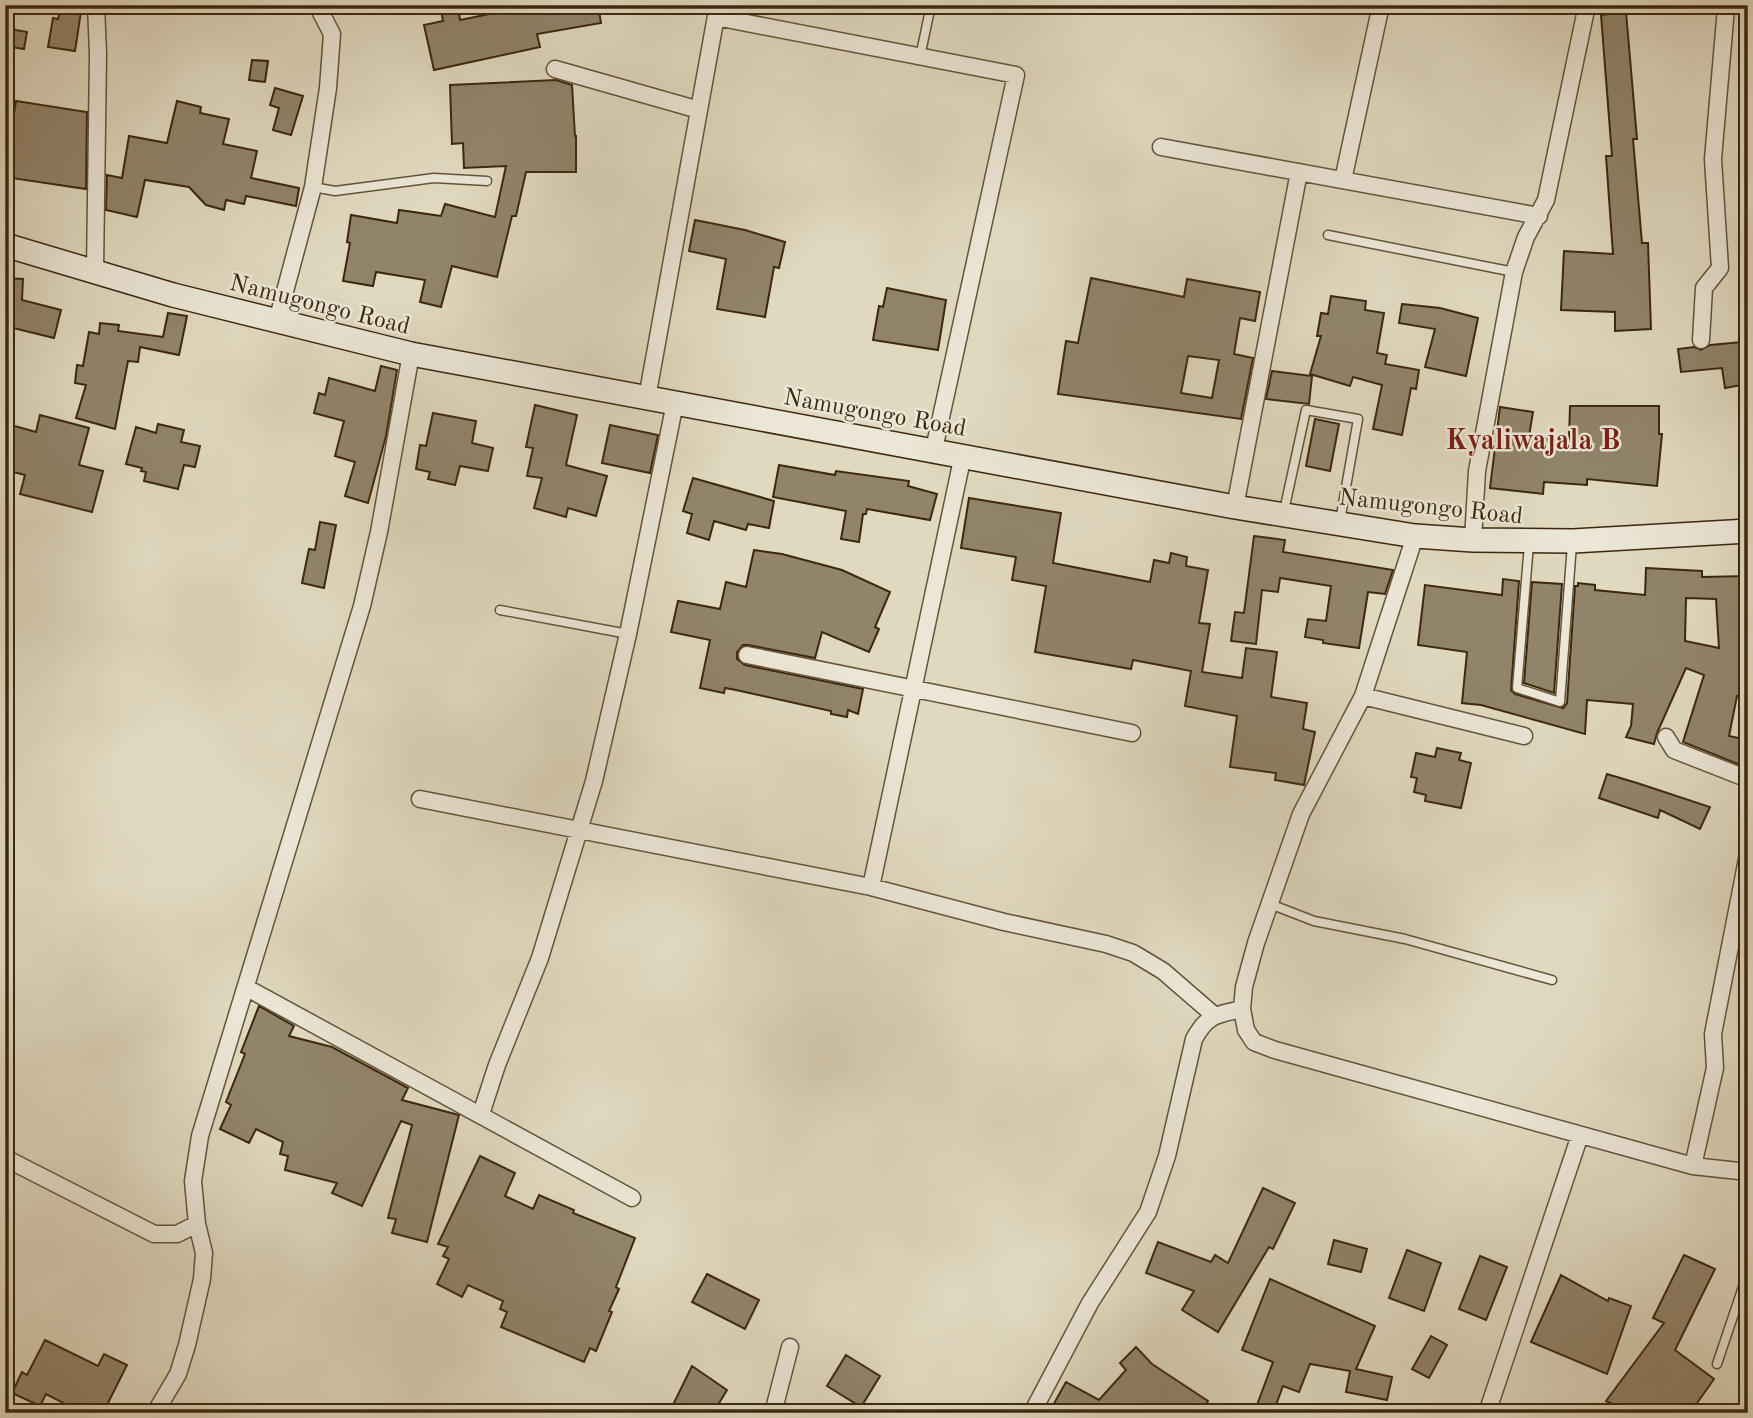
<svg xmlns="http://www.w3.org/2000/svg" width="1753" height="1418" viewBox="0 0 1753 1418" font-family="'Old Standard TT',serif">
<rect width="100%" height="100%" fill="#e0d9c0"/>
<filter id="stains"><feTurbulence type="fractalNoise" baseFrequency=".00286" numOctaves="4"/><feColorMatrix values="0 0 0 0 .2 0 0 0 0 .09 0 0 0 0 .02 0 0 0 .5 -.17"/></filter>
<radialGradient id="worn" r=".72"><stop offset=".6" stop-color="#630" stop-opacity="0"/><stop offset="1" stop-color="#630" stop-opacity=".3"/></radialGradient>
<!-- building -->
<path fill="#91846b" stroke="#3c280e" stroke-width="2" fill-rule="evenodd" d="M62,5H82L75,51L48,47L53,18L58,19Z
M440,5H458L460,20L533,5H598L601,23L537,34L540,47L434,70L424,25L443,21Z
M1626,12L1637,139H1633L1642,243H1648L1651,329L1615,331V312L1561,310L1564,251L1613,254L1606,156H1612L1601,15Z
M5,28L27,32L24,49L5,46Z
M252,60L268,61L265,82L249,80Z
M556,80L572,85L575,136H576V172H526L516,216H512L497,277L452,266L441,307L420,302L425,280L376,272L373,286L343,281L350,243L347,242L351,215L397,223L399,210L441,216L445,204L495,217L506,166L464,168L463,143L452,144L450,85Z
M275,88L303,96L291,135L273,130L279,108L270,105Z
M16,101L87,112L86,189L5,177V156H7Z
M177,101L201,107L200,113L229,119L223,144L257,151L251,178L299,188L296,206L246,196L244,204L226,200L224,210L206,205L189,187L145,180L137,217L106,210L107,175L122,178L129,136L167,143Z
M695,220L745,230L785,242L779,268L774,267L765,317L717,309L726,259L689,251Z
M5,278L23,279L22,300L61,310L54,338L5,326Z
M1091,278L1184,297L1187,279L1260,292L1255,321L1240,318L1234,354L1253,358L1241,419L1058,394L1066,341L1078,343ZM1188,356L1219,360L1212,398L1181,393Z
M887,288L946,300L938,350L873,340L879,306L883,307Z
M1331,296L1366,301L1365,310L1384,313L1377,353L1387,355L1385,364L1419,370L1416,389L1411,388L1402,435L1373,429L1382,385L1353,377L1350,386L1310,374L1321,336H1317L1321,313L1328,314Z
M1402,304L1440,308L1478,318L1466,376L1425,367L1435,329L1399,323Z
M168,313L187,316L179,355L140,347L138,362L128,361L115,429L76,418L86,385L75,383L77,365L83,366L89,332L99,334L100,323L119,325L118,331L163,337Z
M1742,342L1747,384L1725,388L1722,368L1681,372L1678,349L1694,347L1701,350L1710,345Z
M381,366L397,370L386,436L368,503L345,496L355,462L335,456L344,421L314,413L319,393L325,395L329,378L375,391Z
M1272,371L1312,376L1309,404L1266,399Z
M535,405L577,415L566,465L607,476L596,516L568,508L566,517L534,508L542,478L527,476L533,448L526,447Z
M1570,406H1659V434H1662L1657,486L1587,479V485L1544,482L1543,494L1490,488L1500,407L1533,412L1529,436L1569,439Z
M433,413L476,421L472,443L493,448L488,471L460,466L455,485L428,479L430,472L416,469L420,445L426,446Z
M40,415L89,428L79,465L103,471L92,512L20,494L25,475L5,470V447L11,425L36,432Z
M1315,419L1339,424L1330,471L1306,466Z
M158,424L184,430L181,442L200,446L195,467L184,465L178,489L144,481L146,472L141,471L142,468L126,464L136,427L156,433Z
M610,425L658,435L650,473L602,463Z
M779,465L835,475L836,471L909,481L908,486L937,494L930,520L867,509L866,514H863L859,542L841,539L846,511L773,497Z
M693,478L774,501L769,528L748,524L746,530L714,521L709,540L687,533L692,514L683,511Z
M969,498L1061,513L1053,563L1150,582L1154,560L1169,563L1171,553L1187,557L1186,566L1208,570L1199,623L1210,624L1202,672L1242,678L1246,648L1277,652L1271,697L1307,703L1303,729L1315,732L1304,785L1275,780L1276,773L1230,767L1237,716L1185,706L1191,671L1133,660L1131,669L1035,652L1046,586L1012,580L1016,557L961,548Z
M320,522L336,525L324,588L302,583L309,549L315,550Z
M1254,536L1285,540L1283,552L1393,570L1385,594L1368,592L1359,648L1323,643V640L1305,637L1308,619L1326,621L1331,586L1280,578L1278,592L1262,590L1256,644L1231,641L1235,612L1244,613Z
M754,550L782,554L842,570L890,592L875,627L879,629L869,652L822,632L815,658L748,645H743L737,652V659L745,665L863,689L858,714L848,710L847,717L831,714V711L736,690L725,688L724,693L700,688L710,640L671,632L678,601L720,609L726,582L746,587Z
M1646,568L1702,571V577L1748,576L1746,674L1748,698L1737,696L1729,736L1748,740V768L1683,742L1704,675L1686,668L1657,733L1654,744L1626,737L1631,726L1633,704L1587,700L1585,734L1481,705L1462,703L1467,652L1418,645L1425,585L1502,595L1503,579L1519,581L1511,690L1515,694L1563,708L1567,703L1575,586H1578V583L1595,585V590L1645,595ZM1686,598L1716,599L1719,648L1685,641Z
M1532,582L1562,584L1554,693L1524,683Z
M1437,748L1461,753L1459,760L1471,763L1461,808L1425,801L1426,795L1414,792L1417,778L1411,777L1416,753L1435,757Z
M1607,774L1637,783L1710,807L1700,829L1660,810L1658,818L1599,798Z
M259,1006L294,1026L289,1036L332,1047L408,1088L402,1100L459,1115L427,1242L392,1233L396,1219L388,1218L412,1125L401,1121L362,1206L332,1193L337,1183L285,1170L288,1156L280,1154L283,1142L256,1129L249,1143L220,1129L231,1105L226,1102L245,1054L241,1052Z
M480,1156L515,1173L505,1196L533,1209L539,1195L574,1210L573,1213L635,1238L616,1287L619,1289L609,1311L612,1312L596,1351L590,1348L584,1362L501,1327L507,1312L500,1309L503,1301L468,1285L462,1297L437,1284L449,1259L443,1256L448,1247L438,1244Z
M1263,1188L1295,1203L1273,1249L1269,1247L1218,1332L1182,1310L1194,1291L1146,1273L1158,1242L1211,1262L1215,1255L1228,1263Z
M1334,1240L1367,1249L1361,1272L1328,1264Z
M1407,1250L1441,1263L1424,1311L1389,1298Z
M1684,1255L1715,1269L1675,1350L1714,1379L1690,1413H1631L1606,1401L1664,1323L1653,1318Z
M1480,1256L1507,1267L1486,1320L1459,1309Z
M707,1274L759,1300L745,1329L692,1302Z
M1561,1275L1608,1301L1609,1298L1631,1306L1607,1374L1531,1342Z
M1270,1279L1375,1326L1356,1369L1392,1377L1387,1400L1346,1392L1350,1371L1310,1364L1299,1392L1283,1386L1273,1413H1254L1273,1362L1242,1350Z
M1431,1336L1447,1345L1429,1378L1412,1369Z
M45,1340L98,1366L104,1354L127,1365L103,1413H83L46,1394L40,1406L12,1393L22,1372L27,1375Z
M1136,1347L1152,1364L1208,1401L1200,1413H1063L1052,1407L1066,1382L1099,1400L1126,1370L1120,1363Z
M846,1355L880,1376L861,1407L827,1386Z
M692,1366L727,1390L713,1413H669Z"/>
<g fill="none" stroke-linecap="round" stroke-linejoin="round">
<!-- lane casing -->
<g stroke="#65543a" stroke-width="11">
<path id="lane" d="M920,57L931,5
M313,187L335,191L434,178L487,181
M1328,235L1514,272
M1284,511L1306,410L1358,419L1340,521
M1529,544L1517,688L1560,702L1572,544
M500,610L628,634
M1270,904L1314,921L1405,939L1552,980
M1717,1364L1748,1272"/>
</g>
<!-- street casing -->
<g stroke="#65543a" stroke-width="19">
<path id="street" d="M716,17L1016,75L934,449
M555,69L699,110
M1161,147L1539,216
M1343,180L1381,5
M95,271L98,54L96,5
M277,321L313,187L328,88L332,34L317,5
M1701,340L1704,288L1720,268L1713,159L1726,8L1717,5
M647,398L718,5
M1235,507L1299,172
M1415,536L1363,696L1301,814L1256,943L1244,987L1242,1009L1246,1030L1254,1042L1275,1050L1693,1166L1748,1172
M1473,540L1477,471L1514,272L1526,237L1546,200L1587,5
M747,655L1132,733
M1363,696L1524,736
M1666,737L1674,750L1748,779
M420,799L871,887L1004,922L1106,944L1133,953L1163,971L1215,1016
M871,887L963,455
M247,988L632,1198
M481,1114L497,1065L540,958L594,781L628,634L675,403
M5,1158L154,1234H177L197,1224
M1693,1166L1715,1068L1713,1034L1748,854
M155,1413L178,1374L187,1345L202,1279L204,1253L197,1224L193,1181L200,1136L362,606L379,532L411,354
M773,1413L790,1347
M1032,1413L1090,1303L1148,1212L1167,1156L1194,1039C1208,1014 1216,1015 1242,1009
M1496,1413L1488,1410L1580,1135"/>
</g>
<!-- secondary casing -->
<g stroke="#3c280e" stroke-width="26">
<path id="secondary" d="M5,245L173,295L411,354L1235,507L1415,536L1473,540L1573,541L1748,531"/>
</g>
<!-- lane -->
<use href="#lane" stroke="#ebe6d6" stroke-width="8"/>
<!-- street -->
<use href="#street" stroke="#ebe6d6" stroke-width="16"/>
<!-- secondary -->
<use href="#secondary" stroke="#ebe6d6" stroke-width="23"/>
</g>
<g text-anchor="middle" stroke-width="5" stroke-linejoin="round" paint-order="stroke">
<!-- street labels -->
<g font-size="24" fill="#3c280e" stroke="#ebe6d6">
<text transform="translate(320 304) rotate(14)" y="8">Namugongo Road</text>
<text transform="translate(875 412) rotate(10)" y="8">Namugongo Road</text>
<text transform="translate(1431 506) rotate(6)" y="8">Namugongo Road</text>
</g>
<!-- quarter labels -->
<g font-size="28" font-weight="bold" fill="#7a1f14" stroke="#ebe6d6">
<text x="1533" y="449">Kyaliwajala B</text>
</g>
</g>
<!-- margin -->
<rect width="1753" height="1418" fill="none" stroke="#e0d9c0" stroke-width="28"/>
<rect x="7" y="7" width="1739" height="1404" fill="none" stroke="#3c280e" stroke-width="3.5"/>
<rect x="14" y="14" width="1725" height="1390" fill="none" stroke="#3c280e" stroke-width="2"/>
<rect width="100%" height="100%" filter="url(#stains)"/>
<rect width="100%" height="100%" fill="url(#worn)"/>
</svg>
